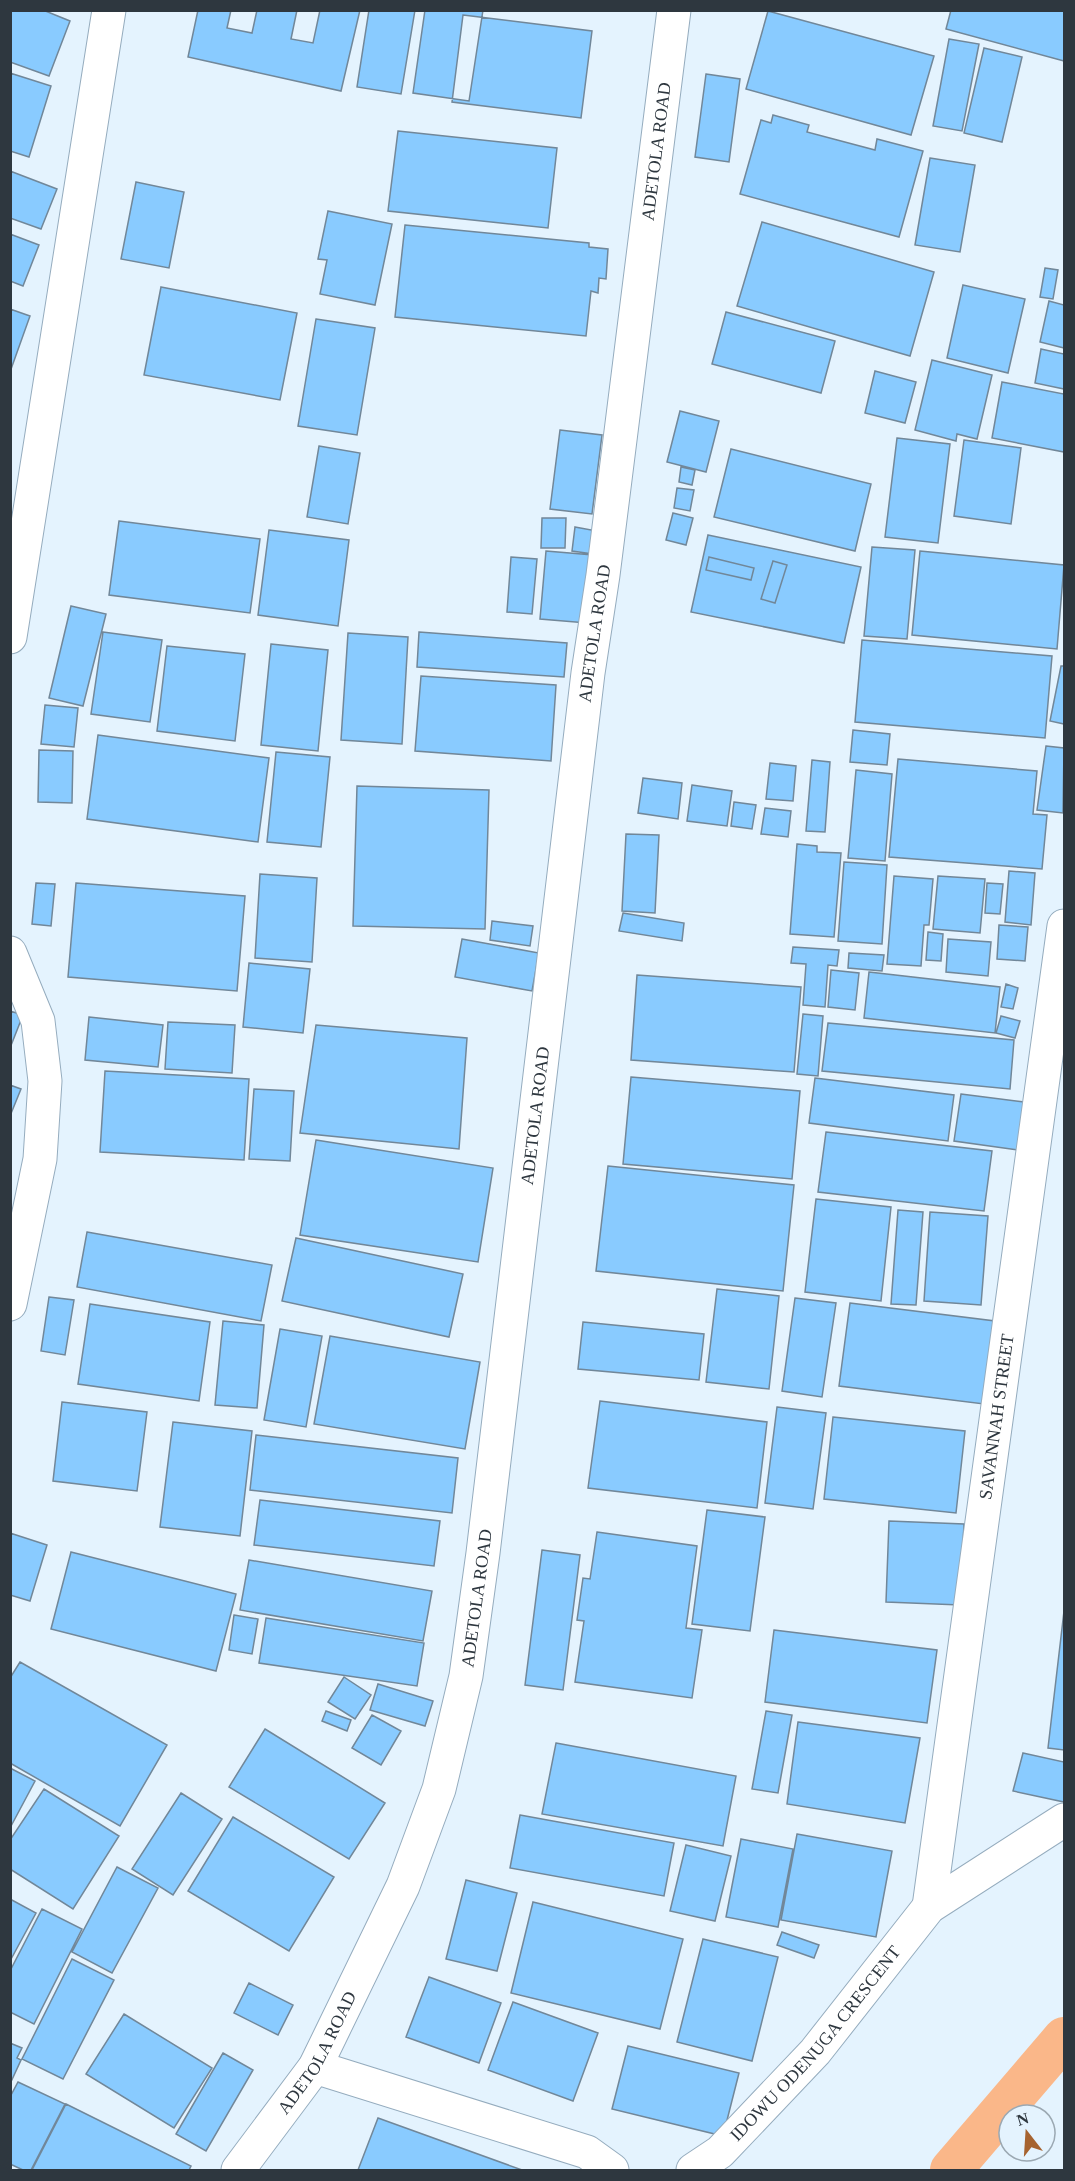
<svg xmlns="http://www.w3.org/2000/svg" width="1075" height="2181" viewBox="0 0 1075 2181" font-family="Georgia,serif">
<rect width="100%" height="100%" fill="#e4f3fe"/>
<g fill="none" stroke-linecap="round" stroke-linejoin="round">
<!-- canal -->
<path stroke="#fab789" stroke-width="42" d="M951,2170L1064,2038"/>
</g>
<!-- building -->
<path fill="#89cbff" stroke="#718799" stroke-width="1.5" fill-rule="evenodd" d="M10,10H43L70,21L49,76L10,62Z
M198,10H231L227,28L252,33L257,10H297L291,39L313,43L320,10H360L341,91L188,57Z
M369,10H415L401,94L357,87Z
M425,10H483L469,101L413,93Z
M951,10H1064V61L946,29Z
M768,11L934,56L911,135L746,89Z
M463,15L592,31L581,118L452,102Z
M949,39L979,44L962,131L933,126Z
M984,48L1022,57L1002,142L964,133Z
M10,73L51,86L29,157L10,151Z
M706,74L740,79L729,162L695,157Z
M773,115L809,125L807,132L875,150L877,139L923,151L899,237L740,194L761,120L771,123Z
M398,131L557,148L548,228L388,211Z
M930,158L975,165L960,252L915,245Z
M10,171L57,189L41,229L10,218Z
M136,182L184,192L169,268L121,259Z
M328,211L392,224L375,305L320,294L327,260L318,259Z
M762,222L934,272L910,356L737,306Z
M405,225L589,243V247L608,249L606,279L599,278L598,293L591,291L586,336L395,317Z
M10,234L39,245L23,286L10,281Z
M1045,268L1058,270L1053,299L1040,297Z
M963,285L1025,299L1008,373L947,358Z
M161,287L297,313L280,400L144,375Z
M1049,301L1064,305V348L1040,342Z
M10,309L30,316L10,372Z
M726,312L835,341L821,393L712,364Z
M316,319L375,328L357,435L298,426Z
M1041,349L1064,354V389L1035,383Z
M932,360L992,375L977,439L957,434L956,441L915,430Z
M875,371L916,382L905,423L865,413Z
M1002,382L1064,394V452L992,438Z
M680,411L719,421L706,472L667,462Z
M560,430L602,435L592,514L550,509Z
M897,438L950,444L938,543L885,537Z
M964,440L1021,448L1011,524L954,516Z
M319,446L360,453L348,524L307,517Z
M731,449L871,484L855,551L714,517Z
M681,467L695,470L692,485L679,482Z
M677,488L694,490L690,511L674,508Z
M673,513L693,518L686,545L666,540Z
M542,518H566L565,548H541Z
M119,521L260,539L250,613L109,595Z
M575,527L597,531L593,554L572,551Z
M269,530L349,540L338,626L258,615Z
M708,535L861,567L844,643L691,612ZM709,557L754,568L751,580L706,570ZM773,561L787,565L775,603L761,599Z
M872,547L915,550L907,639L864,636Z
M546,551L593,555L587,623L540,619Z
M920,551L1064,565L1057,649L912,635Z
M511,557L537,559L532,614L507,612Z
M709,557L754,568L751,580L706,570Z
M773,561L787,565L775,603L761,599Z
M71,606L106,614L83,706L49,698Z
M103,632L162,640L150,722L91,714Z
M419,632L567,643L564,677L417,667Z
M348,633L408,637L402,744L341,740Z
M862,640L1052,656L1045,738L855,722Z
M271,644L328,650L318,751L261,745Z
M167,646L245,654L235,741L157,731Z
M1061,666H1064V724L1050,721Z
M421,676L556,685L551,761L415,751Z
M45,705L78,708L74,747L41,744Z
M853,730L890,734L887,765L850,762Z
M98,735L269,758L258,842L87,819Z
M1046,746L1064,748L1063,813L1037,810Z
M39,750L73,751L72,803L38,802Z
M276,752L330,757L321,847L267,842Z
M898,759L1037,771L1033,814L1047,815L1042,869L889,857Z
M812,760L830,762L825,832L806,831Z
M770,763L796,766L793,801L766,799Z
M856,770L892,774L885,861L848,858Z
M643,778L682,783L678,819L638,813Z
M692,785L732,791L727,826L687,821Z
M357,786L489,790L485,929L353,926Z
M734,802L756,805L752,829L731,826Z
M765,808L791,811L788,837L761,834Z
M626,834L659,835L655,913L622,911Z
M797,844L817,846V852L841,853L834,937L790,934Z
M844,862L887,865L882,944L838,941Z
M1009,871L1035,873L1031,925L1005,922Z
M260,874L317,878L312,962L255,958Z
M894,876L933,879L929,925H924L921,966L887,964Z
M938,876L985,879L980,933L933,929Z
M36,883L55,884L51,926L32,924Z
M76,883L245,896L237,991L68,977Z
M987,883L1003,884L1000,914L985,913Z
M623,913L684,923L682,941L619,931Z
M492,921L533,926L530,946L490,940Z
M999,925L1028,927L1025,961L997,959Z
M928,932L943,934L941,961L926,960Z
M462,939L539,953L532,991L455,977Z
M948,939L991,942L988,976L946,972Z
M793,947L839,950L837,966L828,965L825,1007L803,1005L806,964L791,963Z
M849,953L884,955L882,971L848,968Z
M249,963L310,969L303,1033L243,1027Z
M831,970L859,973L855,1010L828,1007Z
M869,972L1000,987L995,1033L864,1018Z
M637,975L801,987L794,1072L631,1060Z
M1006,984L1018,988L1013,1009L1001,1007Z
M10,1011L23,1015L10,1048Z
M803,1014L823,1016L818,1076L797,1074Z
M1001,1016L1020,1021L1015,1038L996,1033Z
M89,1017L163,1025L158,1067L85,1060Z
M168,1022L235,1025L232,1073L165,1069Z
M828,1023L1014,1040L1010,1089L822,1071Z
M316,1025L467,1038L459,1149L300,1133Z
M105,1071L249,1079L244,1160L100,1152Z
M631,1077L800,1091L792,1179L623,1164Z
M815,1078L954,1095L948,1141L809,1123Z
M10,1085L21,1089L10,1116Z
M254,1089L294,1091L290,1161L249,1159Z
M961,1094L1032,1103L1025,1151L954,1141Z
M826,1132L992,1151L984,1211L818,1192Z
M316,1140L493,1168L478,1262L300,1235Z
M608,1166L794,1185L783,1291L596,1271Z
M816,1199L891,1207L881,1301L805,1292Z
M898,1210L923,1212L916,1305L891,1304Z
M930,1212L988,1216L981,1305L924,1301Z
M87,1232L272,1265L261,1321L77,1287Z
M296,1238L463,1274L449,1337L282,1301Z
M717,1289L779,1296L769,1389L706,1382Z
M49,1297L74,1300L65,1355L41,1351Z
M795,1298L836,1303L822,1397L782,1391Z
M850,1303L995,1321L984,1404L839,1386Z
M90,1304L210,1322L199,1401L78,1384Z
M223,1321L264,1325L257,1408L215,1405Z
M583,1322L704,1334L699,1380L578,1369Z
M280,1329L322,1336L306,1427L264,1420Z
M330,1336L480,1362L465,1449L314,1424Z
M600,1401L767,1422L757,1508L588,1488Z
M62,1402L147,1412L137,1491L53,1481Z
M777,1407L826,1413L813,1509L765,1503Z
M833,1417L965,1431L956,1513L824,1499Z
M173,1422L252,1431L240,1536L160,1527Z
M256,1435L458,1458L452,1513L250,1490Z
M260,1500L440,1521L434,1566L254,1545Z
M707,1510L765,1517L750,1631L692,1624Z
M889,1521L964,1524L960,1605L886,1602Z
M597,1532L697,1546L686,1628L702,1630L692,1698L575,1682L584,1621L577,1620L583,1578L590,1579Z
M10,1533L47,1545L30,1601L10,1595Z
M542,1550L580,1555L563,1690L525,1685Z
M71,1552L236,1594L216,1671L51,1629Z
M249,1560L432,1591L423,1641L240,1610Z
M1064,1611V1750L1048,1748Z
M234,1615L258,1619L252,1654L229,1650Z
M266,1618L424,1643L417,1686L259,1663Z
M774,1630L937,1650L927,1723L765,1702Z
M20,1662L167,1745L120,1826L10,1763V1678Z
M344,1677L371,1695L355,1719L328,1702Z
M378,1684L433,1701L425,1726L370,1710Z
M326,1711L351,1720L347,1731L322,1721Z
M766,1711L792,1715L778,1793L752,1789Z
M372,1715L401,1731L381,1765L352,1748Z
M798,1722L920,1738L905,1823L787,1804Z
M265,1729L385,1803L349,1859L229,1787Z
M556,1743L736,1776L723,1846L542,1814Z
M1023,1753L1064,1762V1802L1013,1791Z
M10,1768L35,1781L10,1828Z
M44,1789L119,1836L73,1909L10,1869V1840Z
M181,1793L222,1819L173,1895L132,1869Z
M520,1815L674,1843L664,1896L510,1868Z
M233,1817L334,1877L289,1951L188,1891Z
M797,1834L892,1851L876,1937L781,1920Z
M741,1839L793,1849L778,1927L726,1917Z
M686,1845L731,1856L715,1921L670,1911Z
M117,1867L158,1888L112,1973L72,1952Z
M466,1880L517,1893L497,1971L446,1959Z
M10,1899L36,1913L10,1961Z
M533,1902L683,1939L660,2029L511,1993Z
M42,1909L82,1929L34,2024L10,2012V1971Z
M782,1932L819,1945L814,1958L777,1945Z
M703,1939L778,1957L752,2061L677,2042Z
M72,1959L114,1980L63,2079L22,2059Z
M429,1977L501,2003L479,2063L406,2037Z
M249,1983L293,2005L278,2035L234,2013Z
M513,2002L598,2033L573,2101L488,2070Z
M124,2014L212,2068L174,2128L86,2074Z
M10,2043L22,2048L17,2058L21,2060L10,2084Z
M628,2046L739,2073L723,2136L612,2109Z
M223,2053L253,2070L206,2151L176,2134Z
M18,2082L65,2104L31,2170H23L10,2164V2097Z
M66,2104L191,2166L189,2170H32Z
M378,2118L522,2170H358Z"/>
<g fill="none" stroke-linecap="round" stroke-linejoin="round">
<!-- minor casing -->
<g stroke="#95acbe" stroke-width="35">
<g id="minor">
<path d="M10,637L109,10"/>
<path d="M10,953L38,1021L45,1081L40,1159L10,1304"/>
<path id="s1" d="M929,1907L1064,926"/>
<path id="s2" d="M238,2170L315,2067L403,1886L439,1789L466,1676L483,1553L588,673L603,575L674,10"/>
<path id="s3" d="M693,2170L720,2152L815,2052L929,1907L1064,1820"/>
</g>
</g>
<!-- tertiary casing -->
<g stroke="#95acbe" stroke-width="35">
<path id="tertiary" d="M315,2067L587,2152L612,2170"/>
</g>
<!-- minor -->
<use href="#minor" stroke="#fff" stroke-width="33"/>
<!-- tertiary -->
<use href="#tertiary" stroke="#fff" stroke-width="33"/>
</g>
<g text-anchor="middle" stroke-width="4.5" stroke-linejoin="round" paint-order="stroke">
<!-- street labels -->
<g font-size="18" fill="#2e373f" stroke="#e4f3fe">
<text dy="6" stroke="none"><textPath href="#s2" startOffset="2086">ADETOLA ROAD</textPath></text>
<text dy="6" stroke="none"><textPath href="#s2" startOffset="1600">ADETOLA ROAD</textPath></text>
<text dy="6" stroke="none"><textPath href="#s2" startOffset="1114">ADETOLA ROAD</textPath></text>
<text dy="6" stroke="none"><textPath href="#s1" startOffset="495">SAVANNAH STREET</textPath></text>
<text dy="6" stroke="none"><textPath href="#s2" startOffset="628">ADETOLA ROAD</textPath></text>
<text dy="6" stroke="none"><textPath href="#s3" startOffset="177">IDOWU ODENUGA CRESCENT</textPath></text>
<text dy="6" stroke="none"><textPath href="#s2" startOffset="142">ADETOLA ROAD</textPath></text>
</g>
</g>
<!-- border -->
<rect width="1075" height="2181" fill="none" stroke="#2e373f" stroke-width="24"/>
<!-- north arrow -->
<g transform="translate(1027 2133) rotate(343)"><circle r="28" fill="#e4f3fe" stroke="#9ba8b2" stroke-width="1.5"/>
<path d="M0-4.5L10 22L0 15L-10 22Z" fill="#a66330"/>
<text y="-9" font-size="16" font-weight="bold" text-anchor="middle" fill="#2e373f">N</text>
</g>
</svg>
